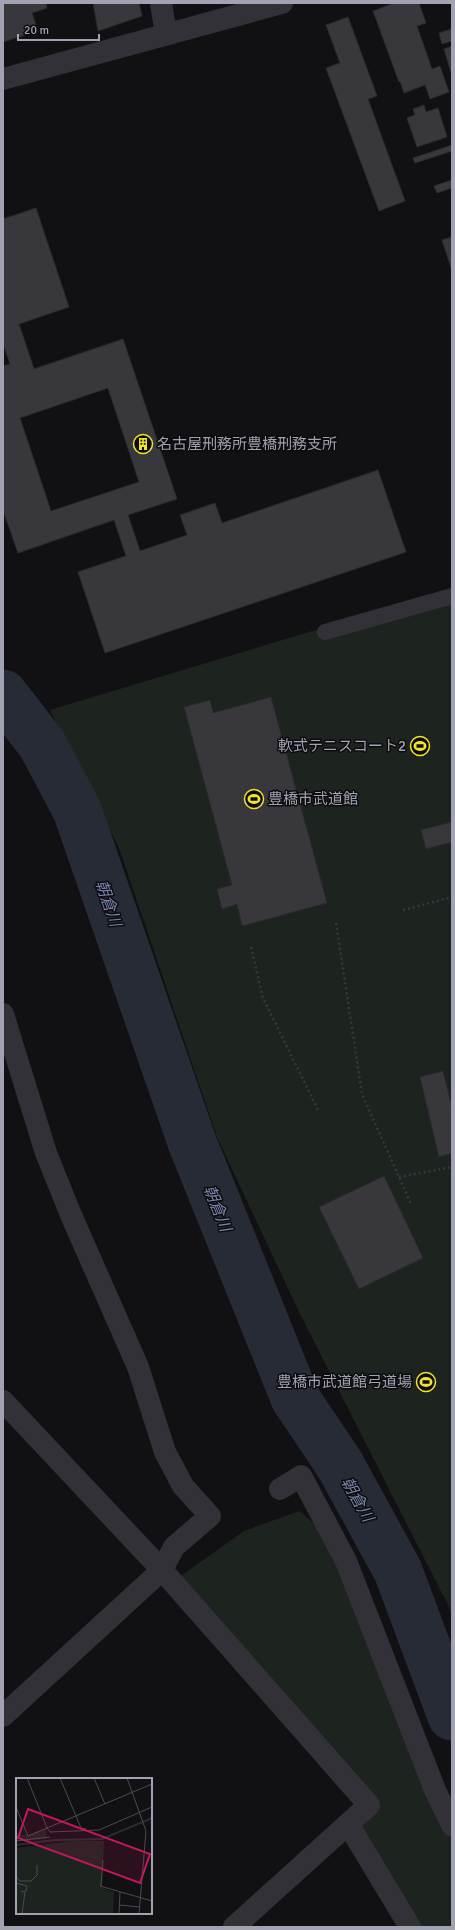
<svg xmlns="http://www.w3.org/2000/svg" width="455" height="1930" viewBox="0 0 455 1930" font-family="Signika,'Noto Sans JP',sans-serif">
<rect width="100%" height="100%" fill="#111012"/>
<!-- green -->
<path fill="#1d241f" d="M452,589V1613L299,1312L217,1137L119,848L50,710Z
M299,1511L315,1524L325,1537L452,1824V1927H410L348,1824L368,1805L175,1580L244,1531Z"/>
<g fill="none" stroke-linecap="round" stroke-linejoin="round">
<!-- river -->
<path stroke="#272b35" stroke-width="49" d="M3,694L42,744L77,810L192,1142L295,1398L340,1465L398,1571L452,1716"/>
</g>
<!-- building -->
<path fill="#38373c" stroke="#2b2a2e" fill-rule="evenodd" d="M3,3H46L47,8L32,13L38,31L3,42Z
M93,3H139L142,16L98,31Z
M394,3H419L426,23L417,26L432,69L440,66L449,92L430,99L425,85L404,93L400,81L399,82L373,11Z
M348,17L377,96L368,99L405,201L379,211L326,68L340,63L326,25Z
M452,29V41L442,44L439,33Z
M452,46V76L444,49Z
M424,105L426,112L438,108L447,137L417,147L407,118L415,115L413,109Z
M452,145V151L415,163L413,158Z
M452,180V188L437,193L434,186Z
M36,208L69,307L19,324L34,369L123,339L177,499L128,515L140,551L187,535L180,515L215,503L222,523L378,470L406,552L105,653L78,572L126,556L114,520L18,553L3,510V366L10,364L3,344V219ZM108,388L139,482L51,511L20,418Z
M452,237V271L442,240Z
M271,697L327,903L242,926L237,904L222,909L217,889L232,885L184,707L210,700L213,713Z
M452,822V842L426,849L421,830Z
M443,1071L452,1108V1153L439,1157L420,1077Z
M384,1176L423,1258L359,1289L319,1207Z"/>
<g fill="none" stroke-linecap="round" stroke-linejoin="round">
<!-- path -->
<path stroke="#37373e" stroke-width="2.5" stroke-dasharray="2 3" stroke-linecap="butt" d="M403,910L452,897
M336,923L362,1094L411,1204
M251,947L263,998L319,1112
M399,1177L452,1167"/>
<!-- service -->
<path stroke="#323137" stroke-width="16" d="M325,632L452,596"/>
<!-- minor -->
<path stroke="#323137" stroke-width="22" d="M161,3L166,35
M3,79L282,3
M3,1014L46,1153L71,1215L138,1367L165,1452L183,1486L210,1516L174,1547L162,1570L369,1805L234,1927
M3,1401L162,1570L3,1716
M280,1489L301,1476L346,1561L435,1790L452,1825
M348,1824L410,1927"/>
</g>
<!-- icons -->
<defs>
<g id="building-ring" transform="scale(1)"><circle r="9.5" fill="#0c0b0d" stroke="#f0e42a" stroke-width="1.5"/><path d="M-4-6H4V6H1V3H-1V6H-4ZM-2.5-4.3h1.7v1.8h-1.7ZM.8-4.3h1.7v1.8H.8ZM-2.5-1h1.7V.8h-1.7ZM.8-1h1.7V.8H.8Z" fill="#f0e42a"/></g>
<g id="stadium-ring" transform="scale(1)"><circle r="9.5" fill="#0c0b0d" stroke="#f0e42a" stroke-width="1.5"/><path d="M0-5a6.5 5 0 1 0 0 10a6.5 5 0 1 0 0-10ZM-3.5-1.8h7v3.6h-7Z" fill="#f0e42a"/></g>
</defs>
<g fill-rule="evenodd">
<use href="#building-ring" x="143" y="444"/>
<use href="#stadium-ring" x="420" y="746"/>
<use href="#stadium-ring" x="254" y="799"/>
<use href="#stadium-ring" x="426" y="1382"/>
</g>
<g text-anchor="middle" stroke-width="3" stroke-linejoin="round" paint-order="stroke">
<!-- poi labels -->
<g font-size="15" fill="#a1a2b2" stroke="#0c0b0d" text-anchor="start">
<text x="157" y="449">名古屋刑務所豊橋刑務支所</text>
<text x="406" y="751" text-anchor="end">軟式テニスコート2</text>
<text x="268" y="804">豊橋市武道館</text>
<text x="412" y="1387" text-anchor="end">豊橋市武道館弓道場</text>
</g>
<!-- water labels -->
<g font-size="16" font-style="italic" fill="#7886ae" stroke="#0c0b0d">
<text transform="translate(109 903) rotate(71)" y="6">朝倉川</text>
<text transform="translate(218 1208) rotate(68)" y="6">朝倉川</text>
<text transform="translate(358 1499) rotate(61)" y="6">朝倉川</text>
</g>
</g>
<!-- overview -->
<g transform="translate(16 1778)">
<rect width="136" height="136" fill="#111012"/>
<path d="M30,51L31,61L2,63L3,57H12ZM57,63H88L86,110L98,114L97,136H0V70Z" fill="#1d241f"/>
<path fill="none" stroke="#272b35" stroke-width="2" d="M0,67L39,62L86,61L136,40"/>
<path fill="none" stroke="#4b4a52" stroke-width="1" d="M11,0L31,50L136,6M44,0L65,50L70,51M78,0L89,26M111,0L130,53L123,136M0,29L12,58L31,50L34,54L83,52L136,29M0,63L34,59M0,98L4,103H15L21,97V87M0,105L11,108L10,113L5,114M84,108L136,123M85,108L87,82M103,127L124,129M6,136L9,114M103,136L104,114"/>
<path fill="#c2185b" fill-opacity="0.15" stroke="#c2185b" stroke-width="2" d="M12,31L134,76L124,105L2,60Z"/>
<rect width="136" height="136" fill="none" stroke="#a1a2b2" stroke-width="2"/>
</g>
<!-- border -->
<rect width="455" height="1930" fill="none" stroke="#a1a2b2" stroke-width="8"/>
<!-- scale -->
<path d="M18 34v6h81v-6" fill="none" stroke="#a1a2b2" stroke-width="2"/>
<text x="24" y="34" font-size="12" fill="#a1a2b2" stroke="#0c0b0d" stroke-width="3" paint-order="stroke">20 m</text>
</svg>
